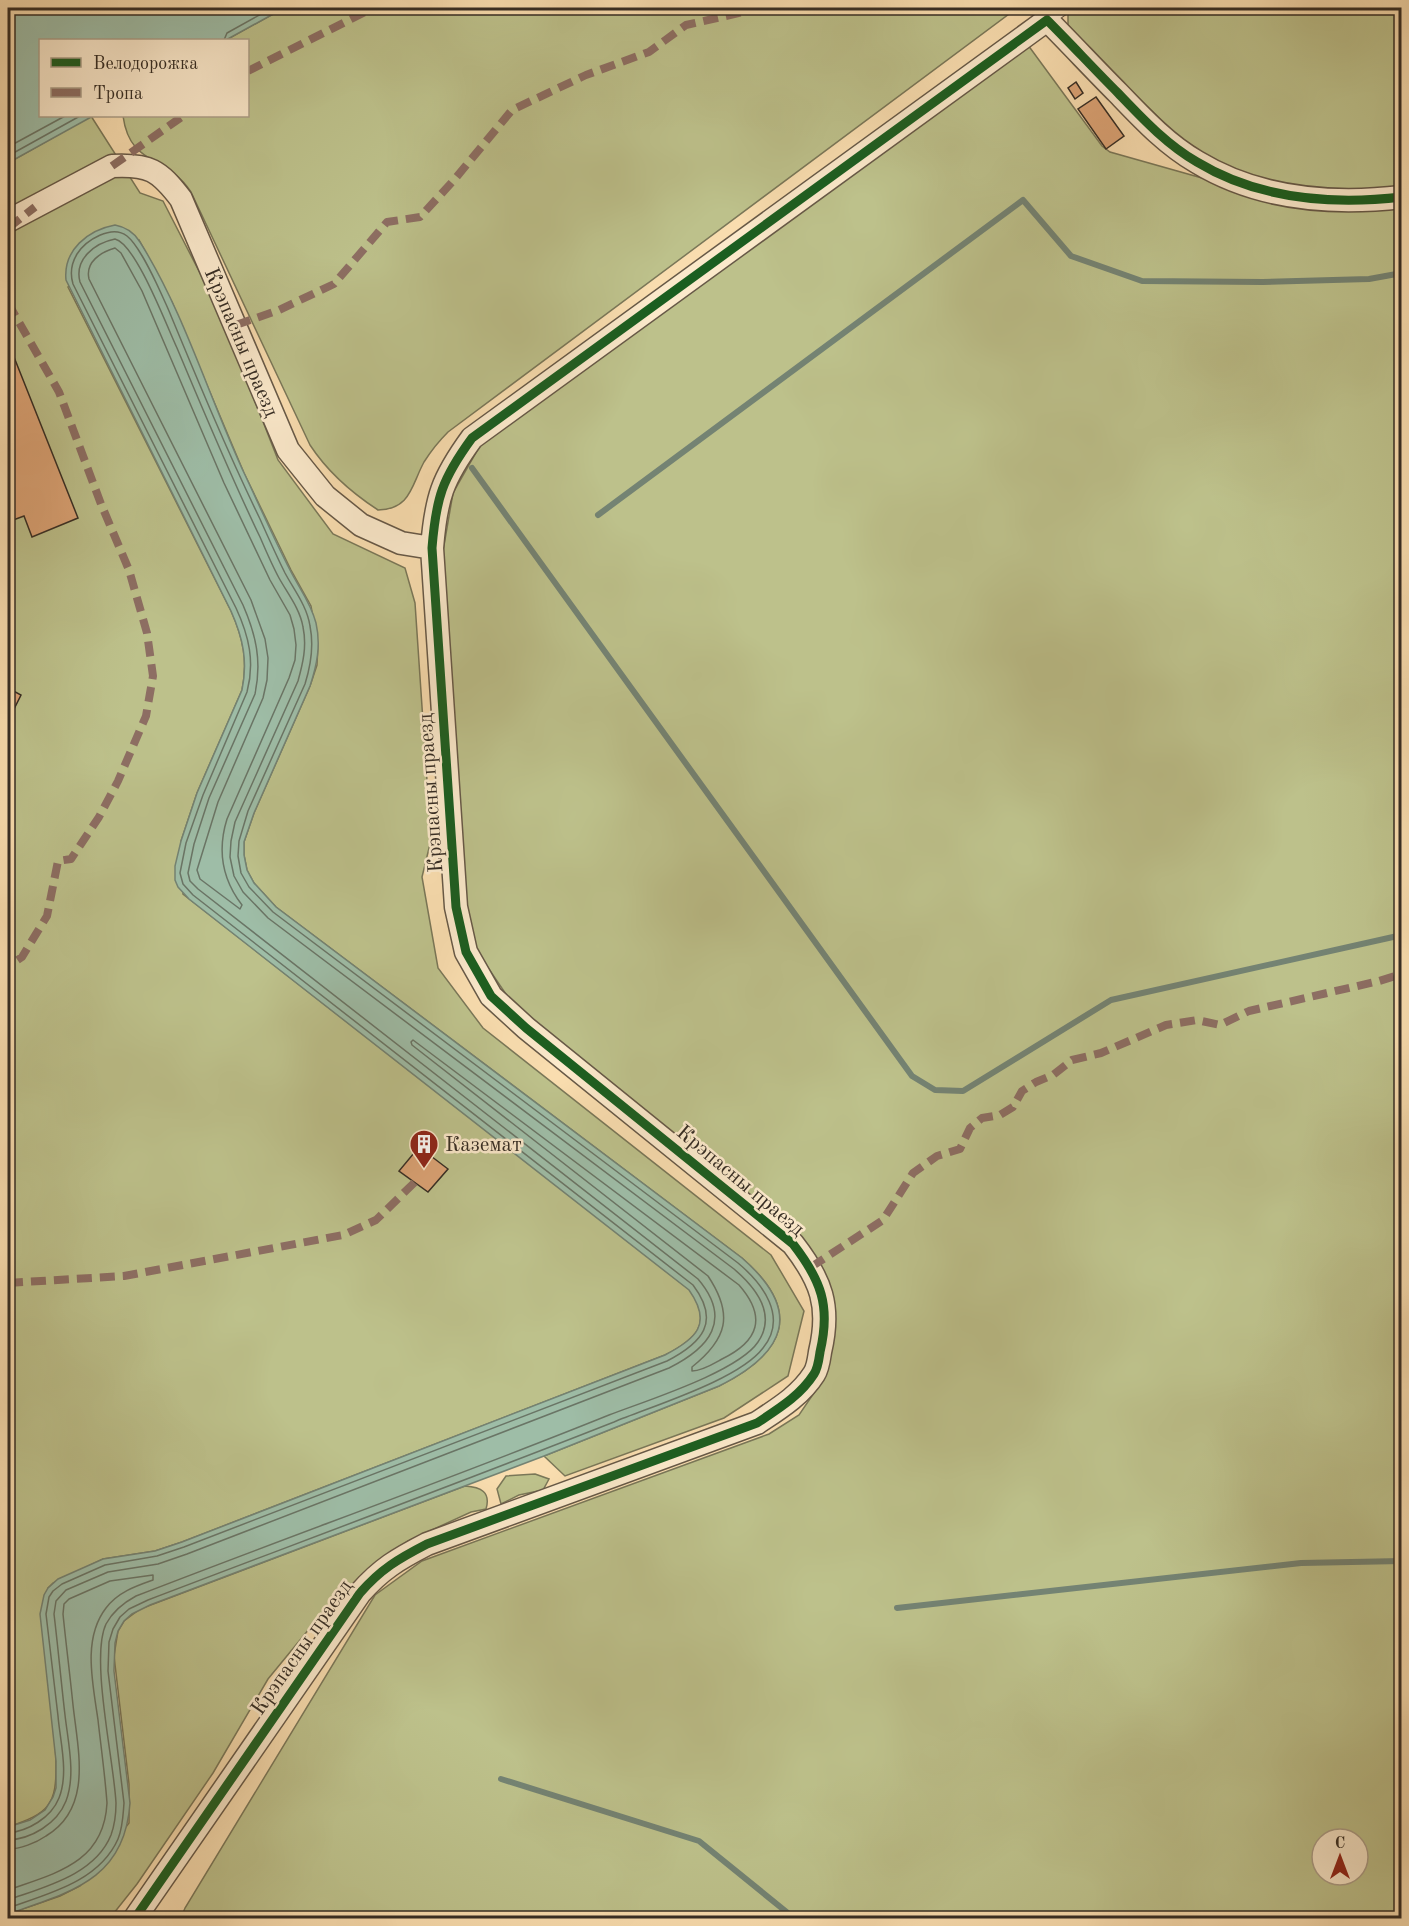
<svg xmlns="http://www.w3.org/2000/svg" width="1409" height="1926" viewBox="0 0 1409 1926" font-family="'Old Standard TT',serif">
<rect width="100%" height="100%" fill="#f9ddaf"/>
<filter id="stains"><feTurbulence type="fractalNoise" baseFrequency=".00333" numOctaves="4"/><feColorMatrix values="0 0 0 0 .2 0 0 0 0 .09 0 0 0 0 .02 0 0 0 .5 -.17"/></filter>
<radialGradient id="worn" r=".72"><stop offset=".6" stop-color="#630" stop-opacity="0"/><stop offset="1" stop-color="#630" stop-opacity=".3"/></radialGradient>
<!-- green -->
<path fill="#bdc18b" stroke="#7a7758" stroke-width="1.5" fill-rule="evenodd" d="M284,8H1017L448,432C439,441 431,451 424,462C411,486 411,509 378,510C352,493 327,471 310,445L191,192C166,154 130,167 123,116H248V40H226Z
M1072,8H1401V185L1389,188L1314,191L1274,184L1218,163L1179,137L1086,47L1068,25V11Z
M1025,41L1102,146L1110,152L1202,178L1260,198L1401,205V1918H181L185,1908L375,1595L422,1561L769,1434L799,1415L816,1390L830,1292L810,1248L516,1009L476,950L459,890L442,557L453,493L481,444ZM1322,1839H1358V1875H1322Z
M91,116L140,193L163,201L220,312L278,460L333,534L405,568L415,603L431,840L422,877L438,968L483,1028L771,1255L804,1311L788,1376L724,1418L565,1476L544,1456L719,1386C785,1353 804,1312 742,1258L276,907L254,883L247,870L244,855V842L254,813L310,686L317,665L318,645L311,606L291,570L244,473L172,302L139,240L68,287L231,611C243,638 248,661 242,690L197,793L181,841L183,894L690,1290C713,1324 696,1339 665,1355L182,1542L155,1551L103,1559L53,1583L48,1588L56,1761C57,1806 49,1813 8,1827V163Z
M535,1474L549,1479L543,1490L519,1495L501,1504L497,1489L506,1476Z
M465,1486C481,1487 491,1492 486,1509L471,1512L408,1541L386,1556L323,1612L268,1679L213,1773L137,1884L110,1918H8V1914L60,1896L80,1886L129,1823V1784L114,1656L118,1631L124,1621L140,1609Z"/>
<!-- water -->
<path fill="#9ebda7" stroke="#748373" stroke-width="1.5" d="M20,8H284L226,40H40V116H93L8,163V14Z
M115,225C126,227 134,232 140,242C185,314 209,398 245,475C260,507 274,539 290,570C299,588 311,603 316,623C321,645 317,665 310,686L254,813L244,842V855L247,870L254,883L276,907L742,1258C804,1312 785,1353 719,1386L544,1456L150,1605L132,1614L124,1621L118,1631L115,1643L114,1671L130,1803C125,1880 70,1892 8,1914V1827L30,1820L45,1810L53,1797L56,1788V1761L40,1614L44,1595L48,1588L58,1579L103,1559L155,1551L182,1542L665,1355C696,1339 713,1324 689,1290L189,899L178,887L175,880V866L181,841L197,793L242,690C248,661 243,638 231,611L66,280C63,250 88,230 115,225Z"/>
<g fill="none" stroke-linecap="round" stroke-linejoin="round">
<!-- shore -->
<path stroke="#6a7566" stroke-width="1.5" d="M224,40L227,33L272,8
M8,147L65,116
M8,156L80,116
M115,248L121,253L142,291L224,483L270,580L290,615L294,629L296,645L295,660L289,678L227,819C217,851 222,879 242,905L240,909L200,879L197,870L218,802L263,698L267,680L268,658L265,639L251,600L89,279C85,262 101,252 115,248Z
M413,1040L739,1285C767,1317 759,1341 722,1359C713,1364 702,1371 692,1371V1367C727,1339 734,1315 708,1276L412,1045L411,1042Z
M8,1833C28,1831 51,1818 59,1798C69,1773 60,1741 58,1716C54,1682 50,1648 46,1614L49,1597L53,1591L62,1584L105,1565L157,1556L184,1547L667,1361C702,1343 721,1322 693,1285L193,895L183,884L180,873L186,843L203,795L247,692C255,662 249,636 236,608L73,284C70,274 71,264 77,254C86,240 112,224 127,236C142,248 161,293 169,311C198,381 227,451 260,519C268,537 276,555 285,573C294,590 307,606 310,626C314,646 311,665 305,684L248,811L239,841L238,856L241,873L249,887L273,912L738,1263C763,1284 788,1317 763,1348C739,1380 652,1406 614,1422C459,1483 303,1541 148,1600L129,1609L120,1617L113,1629L109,1642L108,1671L124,1803C123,1815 123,1827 118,1839C99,1882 47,1894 8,1908
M8,1840C31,1839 57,1824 66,1801C76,1775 68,1742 65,1715C61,1681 58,1647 54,1614L56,1601L66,1590L108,1572L158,1564L187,1554L669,1368C709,1348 733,1320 698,1279L198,889L190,881L188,873L194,844L209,798L255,694C262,661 256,635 243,605L80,282C74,259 95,243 115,239C136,244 167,327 177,348C204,412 230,475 260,537C266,551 272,565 279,578C288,594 300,609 303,627C307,646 303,663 298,681L235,822L231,841L230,857L234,876L243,892L268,918L734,1269C755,1287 777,1314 758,1342C738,1372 645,1401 609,1415C453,1478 293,1535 136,1596C123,1603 113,1611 106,1624C90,1658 114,1761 116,1803C116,1813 115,1824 111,1835C95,1875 44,1887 8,1900
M8,1849C20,1849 36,1843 46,1836C93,1808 78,1751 73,1705C70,1675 66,1644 63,1614L64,1604L69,1599L110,1581L153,1575V1580C136,1586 118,1592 106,1608C82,1639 93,1684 98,1720C101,1747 105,1775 107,1803C104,1863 56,1873 8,1890"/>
<!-- stream -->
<path stroke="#748373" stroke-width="6" d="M472,468L912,1076L935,1090L963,1091L1111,1000L1402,935
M598,515L1023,200L1071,256L1142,281L1263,282L1369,279L1402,273
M897,1608L1301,1563L1402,1561
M501,1779L699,1841L794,1918"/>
</g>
<!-- building -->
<path fill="#dca375" stroke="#362d24" stroke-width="1.5" d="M1076,82L1083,93L1075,99L1068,88Z
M1096,97L1124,136L1106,149L1078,109Z
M8,342L78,518L32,537L24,516L8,522Z
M8,688L21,695L8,721Z
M419,1147L448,1169L428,1192L399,1171Z"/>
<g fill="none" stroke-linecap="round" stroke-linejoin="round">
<!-- service casing -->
<g stroke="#675947" stroke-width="14">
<path id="service" d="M1047,20L1064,8"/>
</g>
<!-- minor casing -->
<g stroke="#675947" stroke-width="25">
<path id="minor" d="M8,221L112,166C149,164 159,170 181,199L288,450L325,496L361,525L401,543L432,548
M135,1918L360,1593C381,1569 398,1559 427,1544L757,1423C778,1409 800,1396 814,1374C818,1368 819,1359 820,1352C831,1306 821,1280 793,1244L526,1028L491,996L466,952L456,907L432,548C436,498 442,479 472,438L1047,20C1071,44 1094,69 1118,93C1142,118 1166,144 1197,162C1258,199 1332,205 1402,197"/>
</g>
<!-- service -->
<use href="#service" stroke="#fbe9cb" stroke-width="12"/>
<!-- minor -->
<use href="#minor" stroke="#fbe9cb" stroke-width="22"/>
<!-- quiet -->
<path stroke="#8d6e63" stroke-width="8" stroke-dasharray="15 8" stroke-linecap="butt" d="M248,71L373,8
M112,166L183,116
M8,228L35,207
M8,303L59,392L101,504L129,570L147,633L153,676L146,716L118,781L99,817L71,859L58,861L47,916L22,957L10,965L8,964
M236,325L279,310L334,284L387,222L420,217L454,180L512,110L586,75L649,52L686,25L761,8
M811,1267L883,1220L913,1173L937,1156L960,1149L970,1128L982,1118L1000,1115L1013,1107L1022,1091L1036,1082L1053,1075L1072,1060L1101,1053L1166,1025L1197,1020L1220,1025L1249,1011L1379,981L1402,974
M8,1283L124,1276L343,1235L376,1220L415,1182"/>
<!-- cycleway casing -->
<g stroke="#fbe9cb" stroke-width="13">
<path id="cycleway" d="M135,1918L360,1593C381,1569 398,1559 427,1544L757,1423C778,1409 800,1396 814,1374C818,1368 819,1359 820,1352C831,1306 821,1280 793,1244L526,1028L491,996L466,952L456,907L432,548C436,498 442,479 472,438L1047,20C1071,44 1094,69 1118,93C1142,118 1166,144 1197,162C1258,199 1332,205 1402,197"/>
</g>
<!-- cycleway -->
<use href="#cycleway" stroke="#1b5e20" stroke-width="9"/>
</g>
<!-- icons -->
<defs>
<g id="building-pin" transform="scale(1.5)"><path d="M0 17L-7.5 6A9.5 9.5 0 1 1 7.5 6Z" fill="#8f2418" stroke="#fbe9cb"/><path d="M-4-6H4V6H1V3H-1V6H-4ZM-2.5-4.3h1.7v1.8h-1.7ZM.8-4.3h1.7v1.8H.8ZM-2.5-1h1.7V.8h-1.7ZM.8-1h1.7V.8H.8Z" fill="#fff"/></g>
</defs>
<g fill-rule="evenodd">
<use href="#building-pin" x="424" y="1144"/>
</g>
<g text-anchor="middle" stroke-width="5" stroke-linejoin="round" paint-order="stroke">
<!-- street labels -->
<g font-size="21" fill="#362d24" stroke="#fbe9cb">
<text transform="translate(242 342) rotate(67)" y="7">Крэпасны праезд</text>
<text transform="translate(430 793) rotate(-94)" y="7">Крэпасны праезд</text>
<text transform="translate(741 1180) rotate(40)" y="7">Крэпасны праезд</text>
<text transform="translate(301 1647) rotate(-55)" y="7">Крэпасны праезд</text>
</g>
<!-- poi labels -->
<g font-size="21" fill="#362d24" stroke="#fbe9cb" text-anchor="start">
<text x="445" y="1151">Каземат</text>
</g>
</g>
<!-- margin -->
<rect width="1409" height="1926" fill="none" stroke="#f9ddaf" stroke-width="30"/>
<rect x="9" y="9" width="1391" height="1908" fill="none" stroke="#362d24" stroke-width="3"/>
<rect x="15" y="15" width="1379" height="1896" fill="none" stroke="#362d24" stroke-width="1.5"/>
<!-- legend -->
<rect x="39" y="39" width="210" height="78" fill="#fbe9cb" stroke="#ac9e88" stroke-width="1.5"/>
<rect x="51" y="58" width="30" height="9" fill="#1b5e20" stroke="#ac9e88" stroke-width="1.5"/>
<text x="93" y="69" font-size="18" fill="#362d24">Велодорожка</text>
<rect x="51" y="88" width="30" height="9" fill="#8d6e63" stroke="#ac9e88" stroke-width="1.5"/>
<text x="93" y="99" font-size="18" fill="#362d24">Тропа</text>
<!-- north arrow -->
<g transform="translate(1340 1857)"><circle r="28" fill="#fbe9cb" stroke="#ac9e88" stroke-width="1.5"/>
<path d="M0-4.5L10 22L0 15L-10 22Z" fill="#8f2418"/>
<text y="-9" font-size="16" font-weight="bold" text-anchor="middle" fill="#362d24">С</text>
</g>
<rect width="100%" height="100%" filter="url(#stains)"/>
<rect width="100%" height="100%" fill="url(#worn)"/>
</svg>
